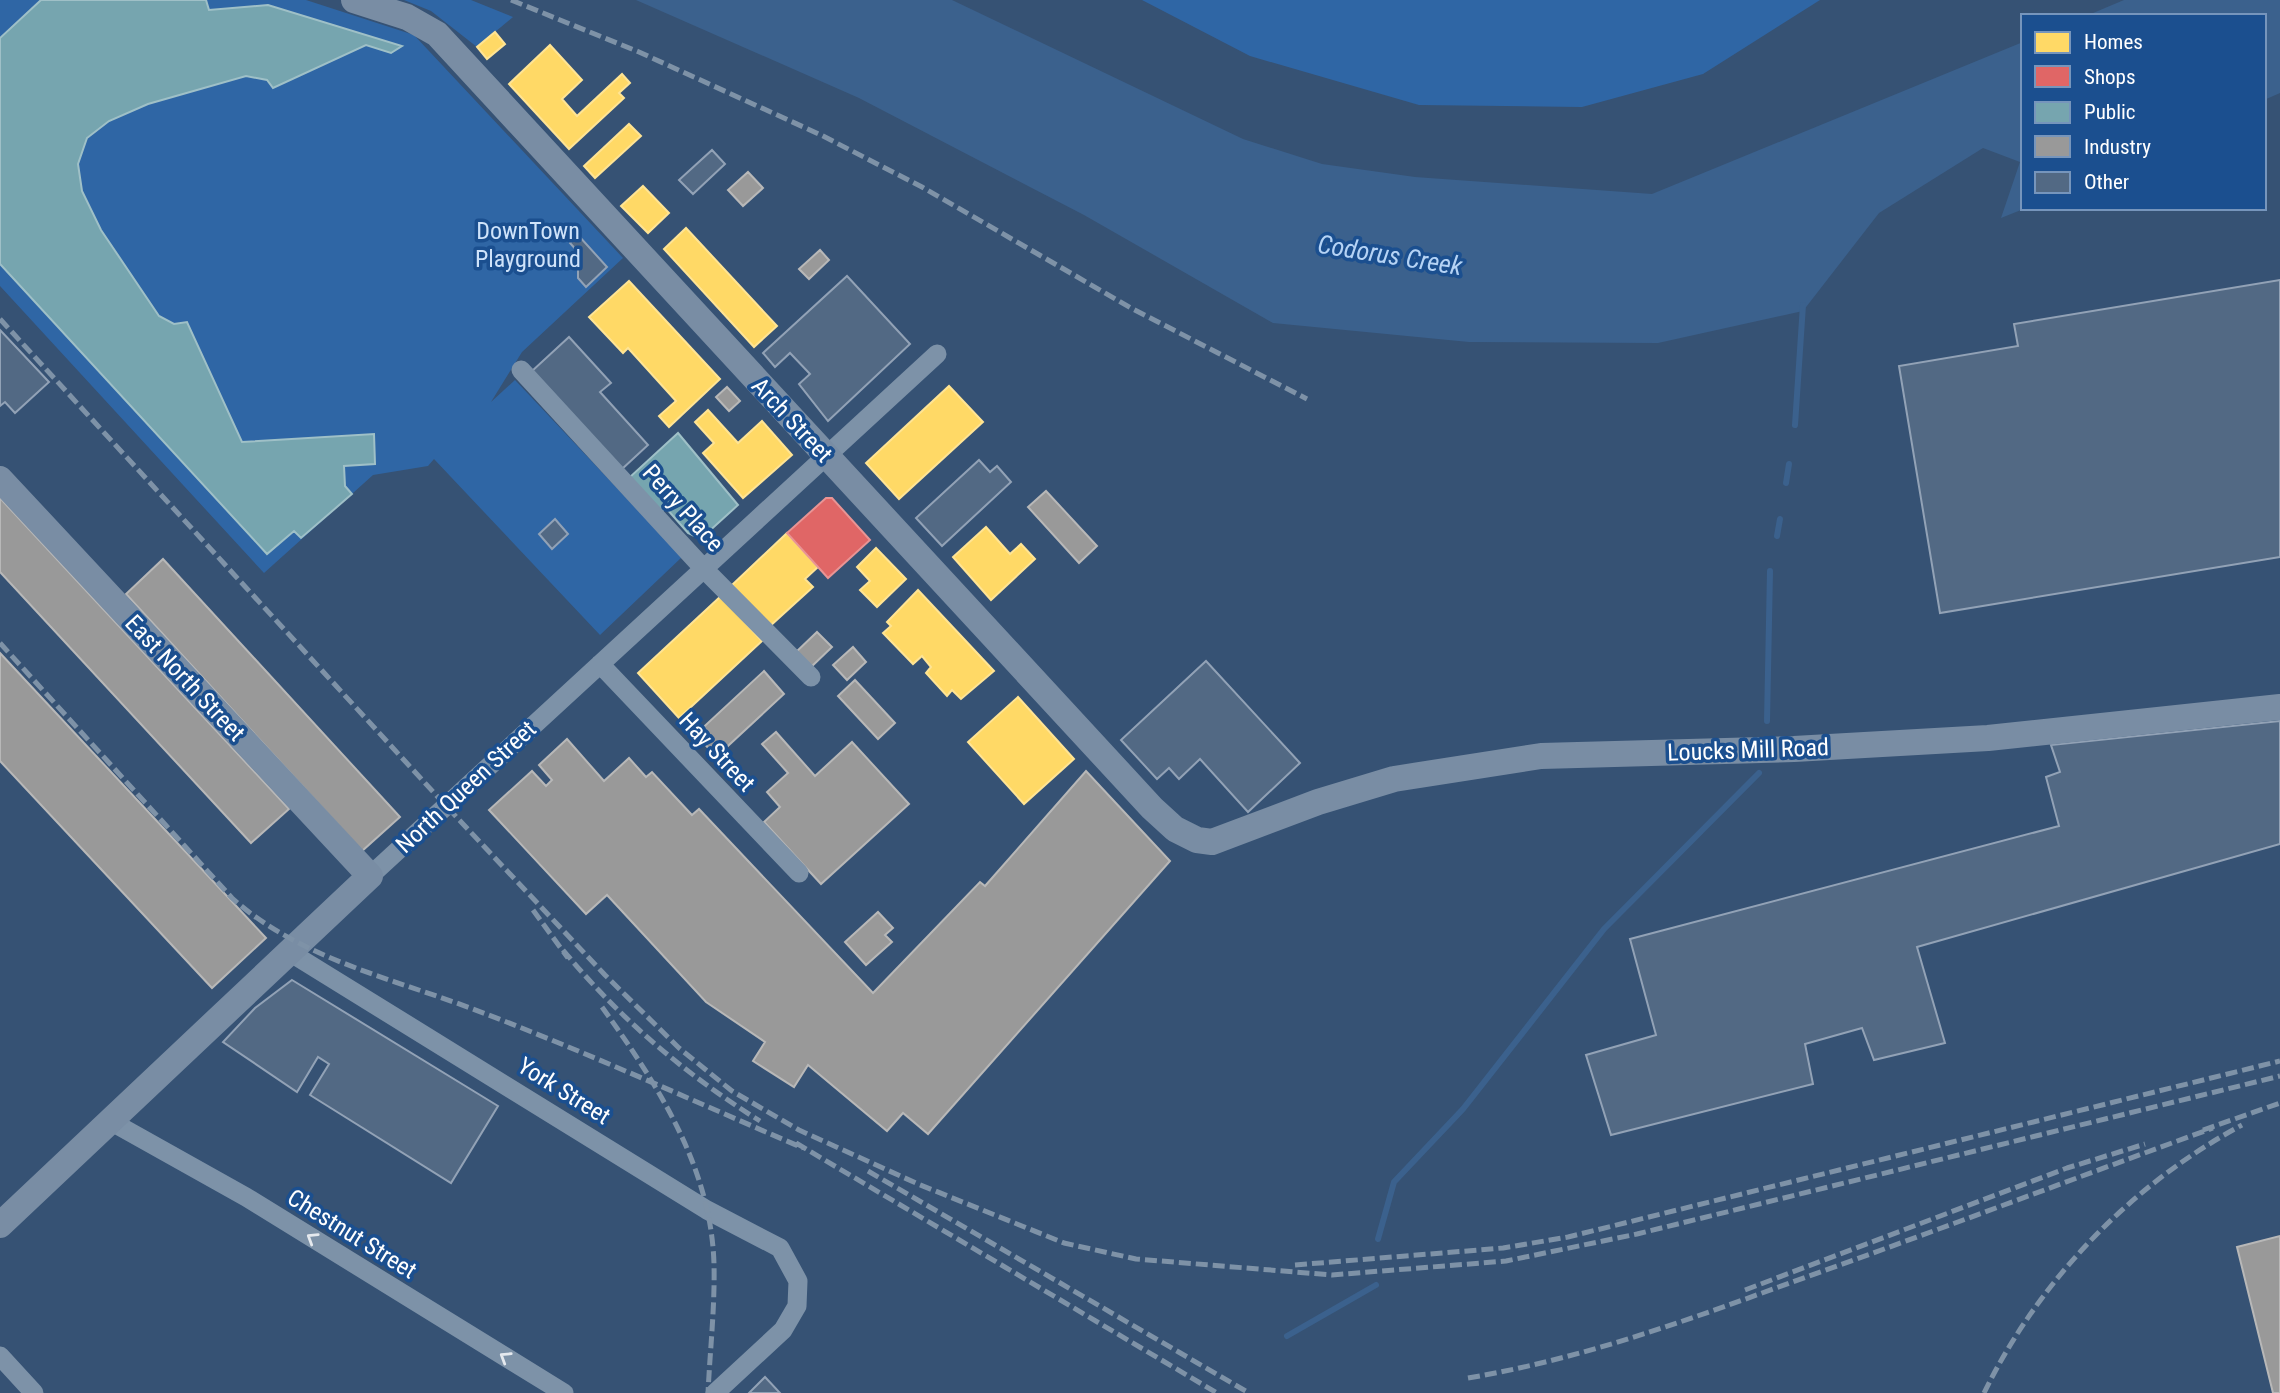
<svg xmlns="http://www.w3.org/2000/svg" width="2280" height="1393" viewBox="0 0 2280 1393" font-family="'Roboto Condensed',sans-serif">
<rect width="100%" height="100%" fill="#365274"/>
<!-- green -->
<path fill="#2f66a5" d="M0,0H306L414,35L623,258L522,352L491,402L515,380L682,557L600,635L434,459L428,466L373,475L264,573L0,286Z
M404,0H471L513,17L477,47L431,11Z
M1142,0H1820L1703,74L1582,107L1419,105L1250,56Z"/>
<!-- water -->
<path fill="#3b618d" d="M636,0H952L1243,139L1322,164L1415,177L1652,194L2023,42V208H2026L2001,218L2020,162L1983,148L1879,213L1803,311L1658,343L1469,342L1273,323L1084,215L859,98Z
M2124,0H2280V93L2264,100V16H2086Z"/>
<!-- homes -->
<path fill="#ffd966" stroke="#ffe494" stroke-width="2" d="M495,32L505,44L487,59L477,47Z
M550,45L582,80L562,99L577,116L622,74L630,83L619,93L624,98L569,149L509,84Z
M629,124L641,136L595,178L584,166Z
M643,186L669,213L648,233L621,206Z
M686,228L777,326L754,347L664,249Z
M629,281L720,379L669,427L659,416L676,401L628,348L623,353L589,317Z
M949,386L983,422L899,499L866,463Z
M708,410L738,443L762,421L792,455L743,498L703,453L714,443L695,422Z
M986,527L1010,554L1021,544L1035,559L991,600L953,557Z
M787,533L818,567L805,579L813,587L770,626L732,585Z
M876,548L906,579L877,607L860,590L870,581L857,567Z
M918,590L994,671L961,699L952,690L947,696L926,673L931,667L922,656L913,664L883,633L891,626L887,622Z
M721,596L762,641L679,718L638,673Z
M1018,697L1074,759L1024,804L968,742Z"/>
<!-- shops -->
<path fill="#e06666" stroke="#e99494" stroke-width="2" d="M826,498H832L870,540L828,578L787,533Z"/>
<!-- public -->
<path fill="#76a5af" stroke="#9fc0c7" stroke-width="2" d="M41,0H206L209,10L268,5L402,46L391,53L366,45L273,88L267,80L246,76L148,104L109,121L87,138L78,164L82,191L101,230L159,316L174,324L187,322L242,442L374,434L375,464L344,466L345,486L352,494L301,538L294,531L267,554L0,264V38Z
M678,433L738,505L705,535L703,532L694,536L688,533L666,508L661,512L630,477Z"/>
<!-- industry -->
<path fill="#999" stroke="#b8b8b8" stroke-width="2" d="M748,172L763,188L743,206L728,190Z
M820,250L829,260L809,279L799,269Z
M727,387L740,401L729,411L716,397Z
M1046,491L1097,546L1079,563L1028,507Z
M0,498L289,809L251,843L0,572Z
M163,559L400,817L362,851L126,594Z
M817,632L832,647L810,668L795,653Z
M853,647L866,662L847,680L833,665Z
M0,653L266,938L212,988L0,761Z
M764,671L784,694L716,757L696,734Z
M855,680L895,723L878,739L838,696Z
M776,732L815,776L852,742L909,804L821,884L764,822L780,807L767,792L788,773L762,744Z
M567,739L604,781L629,758L646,777L652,772L692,815L699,809L873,993L980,882L985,886L1086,771L1170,861L928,1134L903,1113L887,1131L808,1065L794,1087L753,1061L765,1042L706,1002L607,895L586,914L489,810L532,771L546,786L552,780L539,765Z
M878,912L893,928L885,935L892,942L866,965L845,942Z
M2280,1236V1393H2273L2237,1247Z"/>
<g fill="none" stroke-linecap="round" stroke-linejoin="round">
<!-- stream -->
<path stroke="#3b618d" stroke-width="6" d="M1795,425L1803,305
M1786,483L1789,464
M1777,536L1780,519
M1767,721L1770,571
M1378,1239L1394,1182L1463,1109L1604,929L1759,773
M1287,1336L1376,1285"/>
</g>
<!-- building -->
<path fill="#526984" stroke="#92a2b6" stroke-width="2" d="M712,150L725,164L693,194L679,180Z
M578,235L607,267L586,287L578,278V252L570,243Z
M847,276L910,344L828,421L799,384L810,374L790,353L775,367L763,353Z
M2280,280V557L1940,613L1899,366L2018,346L2014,324Z
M0,330L49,382L15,413L5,402L0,406Z
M569,337L611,383L600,392L648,445L622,469L532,371Z
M979,460L990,472L997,466L1011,482L942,546L916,518Z
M555,519L568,534L552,549L539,534Z
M1206,661L1300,763L1248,812L1200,759L1179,779L1169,768L1157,779L1121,740Z
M2280,721V844L1917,947L1945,1043L1874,1060L1862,1028L1805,1044L1813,1084L1611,1135L1586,1055L1656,1035L1630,939L2059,826L2046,777L2060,772L2051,745Z
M292,980L498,1106L451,1183L310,1095L329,1064L318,1057L297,1092L223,1042L255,1008Z
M765,1377L780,1393H749Z"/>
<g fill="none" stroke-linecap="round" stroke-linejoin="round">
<!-- street -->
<path stroke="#7d92a8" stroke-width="19" d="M521,370L704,569L811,677
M600,664L799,873
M370,876L937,354
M291,953L707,1210L780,1248L798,1281L797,1306L783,1330L715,1393
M112,1122L246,1197L564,1393
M0,1356L34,1393"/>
<!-- secondary -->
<path stroke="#798da4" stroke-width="26" d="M354,0L407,17L437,34L1152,808L1175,829L1197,840L1212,842L1318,802L1394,779L1541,756L1794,749L1988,738L2280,707
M0,479L370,876L0,1225"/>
<!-- rail -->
<path stroke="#7e92a7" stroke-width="5" stroke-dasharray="12 5" stroke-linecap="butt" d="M511,0L639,52L821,135L922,187L1131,308L1307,399
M0,319L447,807L605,975L679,1048L732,1091L799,1130L918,1184L1064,1243L1136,1259L1332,1275L1506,1261L1637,1234L2280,1076
M0,643L232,898C302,961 400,980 486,1014C593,1055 698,1103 803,1148
M533,910L568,958
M563,950C620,1019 685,1074 760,1121
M602,1007C657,1084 711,1166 714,1264C715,1307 710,1350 708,1393
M2203,1130L2280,1103
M796,1143L1217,1393
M868,1171L1249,1393
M1295,1265L1503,1248L1568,1237L2280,1061
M1745,1290L2067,1168L2145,1144
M1468,1378C1587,1358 1696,1317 1809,1276C1944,1228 2078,1177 2213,1128
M1984,1393C2039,1280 2132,1184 2242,1125"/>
</g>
<!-- one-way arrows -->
<defs><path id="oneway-chevron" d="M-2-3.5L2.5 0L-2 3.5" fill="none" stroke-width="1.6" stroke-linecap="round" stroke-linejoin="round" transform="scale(1.75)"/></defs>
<g stroke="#e5e9ee">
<use href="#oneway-chevron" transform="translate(312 1238) rotate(-148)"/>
<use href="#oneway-chevron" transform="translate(505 1357) rotate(-148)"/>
</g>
<g text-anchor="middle" stroke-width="7" stroke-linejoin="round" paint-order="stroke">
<!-- park labels -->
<g font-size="24" fill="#cfe3fa" stroke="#1b4f8f">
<text x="528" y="239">DownTown<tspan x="528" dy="28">Playground</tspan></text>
</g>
<!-- street labels -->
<g font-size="24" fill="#fff" stroke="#1b4f8f">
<text transform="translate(792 420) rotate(47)" y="8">Arch Street</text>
<text transform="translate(683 508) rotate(48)" y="8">Perry Place</text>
<text transform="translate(185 678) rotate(47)" y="8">East North Street</text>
<text transform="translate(1748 750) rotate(-2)" y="8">Loucks Mill Road</text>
<text transform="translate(717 752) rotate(47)" y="8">Hay Street</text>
<text transform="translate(466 787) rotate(-43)" y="8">North Queen Street</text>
<text transform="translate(564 1091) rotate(32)" y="8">York Street</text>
<text transform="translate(352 1234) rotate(32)" y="8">Chestnut Street</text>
</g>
<!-- water labels -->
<g font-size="26" font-style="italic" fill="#b5d3f5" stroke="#1b4f8f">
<text transform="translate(1390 255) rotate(9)" y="9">Codorus Creek</text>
</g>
</g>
<!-- legend -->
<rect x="2021" y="14" width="245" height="196" fill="#1b4f8f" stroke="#7695bc" stroke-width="2"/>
<rect x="2035" y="32" width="35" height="21" fill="#ffd966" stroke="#7695bc" stroke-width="2"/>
<text x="2084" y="49" font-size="21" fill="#ffffff">Homes</text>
<rect x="2035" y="66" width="35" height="21" fill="#e06666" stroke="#7695bc" stroke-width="2"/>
<text x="2084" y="84" font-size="21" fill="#ffffff">Shops</text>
<rect x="2035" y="102" width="35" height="21" fill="#76a5af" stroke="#7695bc" stroke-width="2"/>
<text x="2084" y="119" font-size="21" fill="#ffffff">Public</text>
<rect x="2035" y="136" width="35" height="21" fill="#999999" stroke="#7695bc" stroke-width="2"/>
<text x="2084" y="154" font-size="21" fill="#ffffff">Industry</text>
<rect x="2035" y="172" width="35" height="21" fill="#526984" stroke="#7695bc" stroke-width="2"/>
<text x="2084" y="189" font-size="21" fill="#ffffff">Other</text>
</svg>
